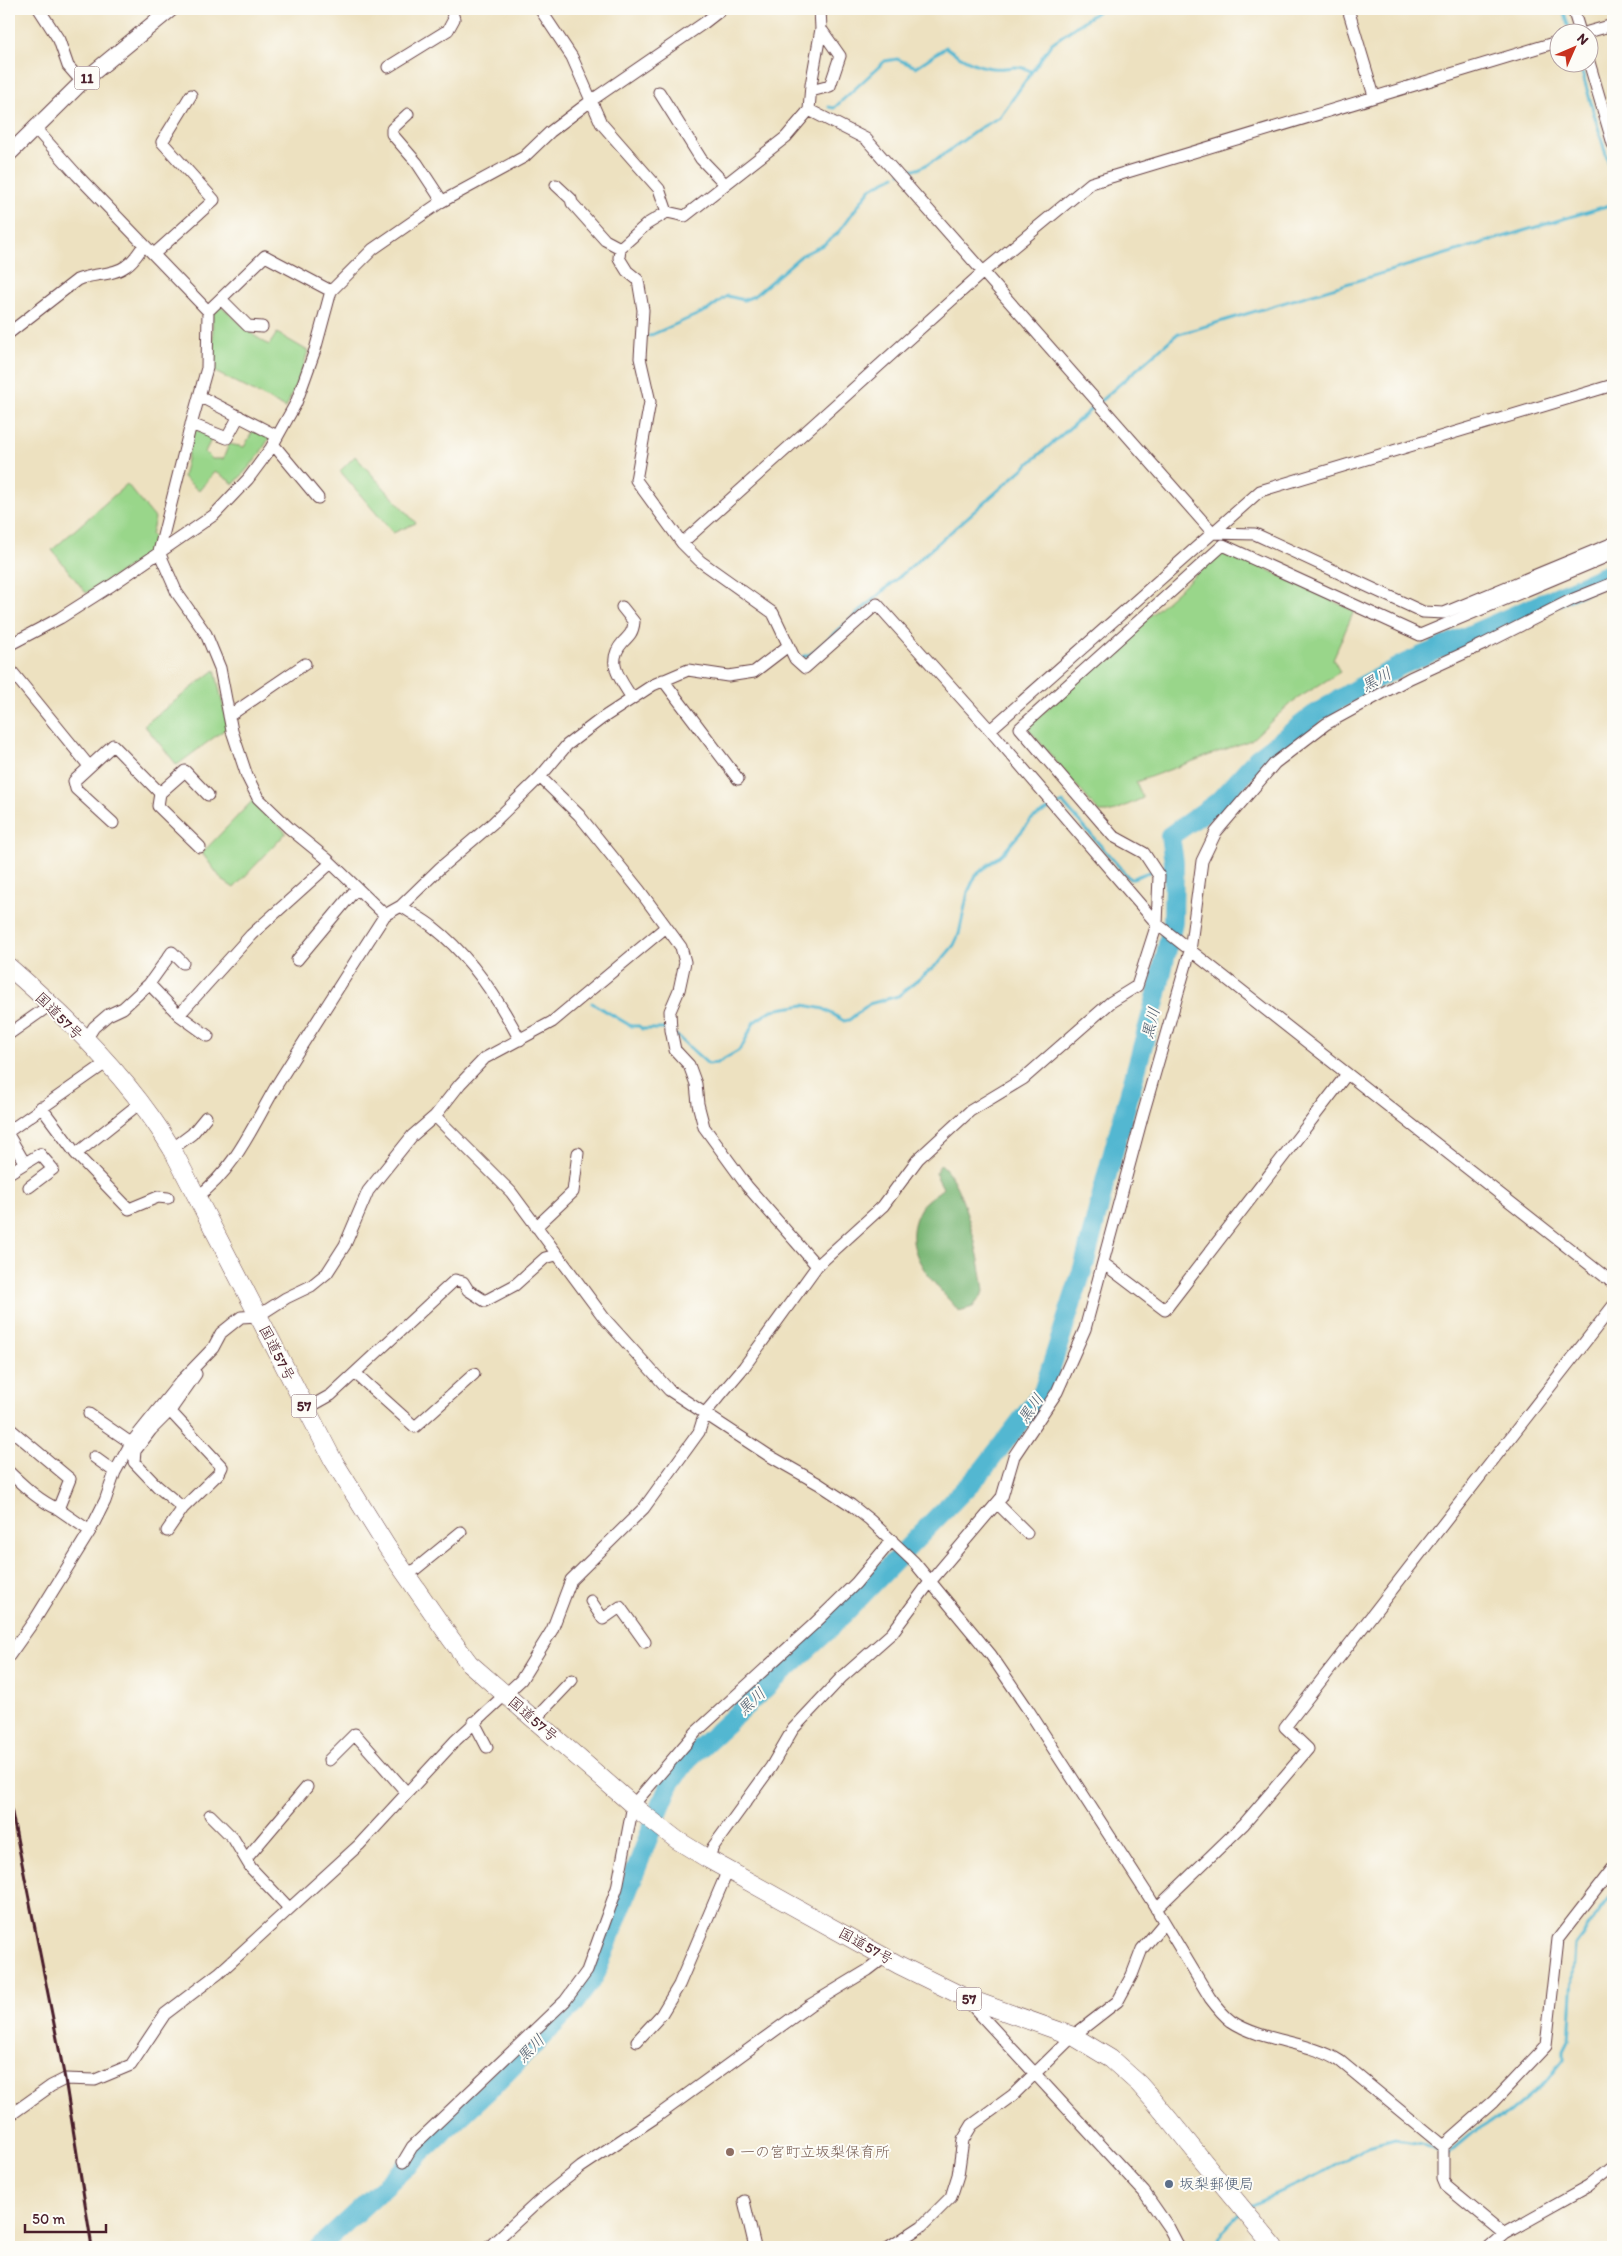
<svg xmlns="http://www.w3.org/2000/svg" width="1622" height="2256" viewBox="0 0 1622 2256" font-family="Itim,'Klee One',sans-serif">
<rect width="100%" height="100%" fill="#fdfcf7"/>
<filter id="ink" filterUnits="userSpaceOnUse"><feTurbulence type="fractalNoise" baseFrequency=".02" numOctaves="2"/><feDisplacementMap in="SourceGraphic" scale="10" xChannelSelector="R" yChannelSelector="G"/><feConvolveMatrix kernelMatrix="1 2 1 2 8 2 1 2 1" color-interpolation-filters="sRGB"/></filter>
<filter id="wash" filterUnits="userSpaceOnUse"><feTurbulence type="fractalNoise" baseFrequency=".0096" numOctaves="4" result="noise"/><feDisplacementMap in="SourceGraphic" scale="20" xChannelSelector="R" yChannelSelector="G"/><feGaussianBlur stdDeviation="1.12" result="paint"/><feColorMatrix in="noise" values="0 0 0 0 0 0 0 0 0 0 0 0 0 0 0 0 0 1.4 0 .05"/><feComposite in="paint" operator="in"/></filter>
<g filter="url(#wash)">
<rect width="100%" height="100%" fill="#ede1c0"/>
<!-- green -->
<path fill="#99d68a" stroke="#727a5a" d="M220,305L252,334L269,345L277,333L308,351L303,368L286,408L211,370L214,353L212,315Z
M194,429L213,436L205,452L212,459H223L229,444L244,447L254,429L270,437L257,458L234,484L215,471L199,491L183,477Z
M355,456L416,523L393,533L340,471Z
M127,484L155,518L151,535L154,538L146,557L86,593L52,550Z
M1224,549L1354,611L1333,659L1340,672L1292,702L1251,740L1136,782L1143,798L1112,812H1099L1027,727Z
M215,670L228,727L177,765L144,725Z
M255,798L286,833L234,888L222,880L202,853Z"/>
<!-- forest -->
<path fill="#7ab776" stroke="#626b50" d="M941,1164C964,1183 981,1261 984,1292L973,1307L959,1311C933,1281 895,1249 922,1206C926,1199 937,1194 943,1188L935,1173Z"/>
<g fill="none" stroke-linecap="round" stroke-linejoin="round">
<!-- stream -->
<path stroke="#53b7d1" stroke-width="3" d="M1563,9L1570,32
M1579,62L1613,179
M829,107L834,108L885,61L897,59L916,67L946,47C959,57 975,66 992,68C1007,70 1017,63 1031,71
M900,173L907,169H918L939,158L980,128L1000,117L1052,43L1101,9
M649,336L708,310L727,296L744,300L754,296L802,255L823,245L837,234L871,188L895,176
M802,657L811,654L1176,335L1613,204
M1059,805L1063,803L1130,879L1152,871
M1158,869L1174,862
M592,1003L631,1026H639L642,1029H664L669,1031
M676,1035L708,1064L717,1063L738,1051L743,1045L754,1022L772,1010L804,1005L824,1009L844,1021L849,1020L869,1004L898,996L940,962L954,945L959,934L968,892L976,875L1005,851L1032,819L1053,807
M1447,2154L1472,2133L1490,2122L1503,2118L1550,2078L1564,2060V2050L1569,2040L1575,1945L1613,1893
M1248,2206L1320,2174L1369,2146L1395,2139L1422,2143L1439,2151
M1216,2247L1222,2231L1239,2214"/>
<!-- river -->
<path stroke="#53b7d1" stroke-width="20" d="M319,2247L491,2088L572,2006L595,1975L659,1810L670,1784L688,1759L825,1633L982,1471L1043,1392L1085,1262L1106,1178L1156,998L1173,922L1174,862L1170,836L1218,802L1257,759L1314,715L1358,688L1404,664L1613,572"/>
</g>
</g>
<g filter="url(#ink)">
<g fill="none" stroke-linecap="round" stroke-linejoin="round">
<!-- minor casing -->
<g stroke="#623c41" stroke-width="13">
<path id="minor" d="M39,9L59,40L68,66L82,82
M540,9L572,57L601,123L659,189L667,212
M820,9L821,29L811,85L809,110L786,137L685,216L667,212L647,224L620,248L619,258L627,271L638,280L643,310L640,358L650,402L636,480L682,543L700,561L773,613L795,659L805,668L877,604L990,730L1157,924L1613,1283
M1348,9L1374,96
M1573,9L1580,32
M1588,32L1613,25
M1589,62L1613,144
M388,67L448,30L454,19L451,9
M811,91L830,86L840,56L821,29
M659,92L701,159L725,184
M809,110L866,139L1213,533L1255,534L1423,612L1444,613L1613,543
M408,114L392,129V134L417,163L442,201
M34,127L77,175L208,311L207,368L189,432L159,552L177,593L206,634L220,668L232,731L247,776L258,798L289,828L327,859L385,915
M556,185L571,199L572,203L605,240L620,248
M154,254L214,200L162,142L191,95
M221,299L248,326L262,327
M208,311L265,256L331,291
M9,333L77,280C92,273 113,276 126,266C134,261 139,252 144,245
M199,396L277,436
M191,424L227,438L239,416
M273,444L318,498
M682,543L983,272L1091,183L1560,41
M622,607L634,622C633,632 630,635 623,642C605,662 620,679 632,698
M9,645L60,618L112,585L214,515L248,479L271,448L296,403L315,350L331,291L373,249L441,202L524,157L550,132L592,100L704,23L722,9
M9,668L89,766
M663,680L738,779
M229,716L305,664
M990,730L1260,491L1613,385
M540,777L579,815L640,891L681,947L685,962L679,990L670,1011L671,1030L675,1050L689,1065L696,1084L698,1104L704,1127L747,1186L817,1266
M113,823L76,789L74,781L113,745L160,793
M200,847L158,806L160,793L185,771L208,795
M401,906C411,913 423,919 433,927C469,955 499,1000 520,1040
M297,960L357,888
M183,963L172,952L149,984L179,1015L208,1036
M179,1015L251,935L331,863
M9,1034L50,1005
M85,1041L94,1027L108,1015L123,1008L149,984
M41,1107L76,1154L140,1103
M435,1116L511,1192L605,1319L669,1390L768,1455L819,1484L851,1505L870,1520L914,1562L991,1655L1027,1708L1151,1900L1210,1998C1216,2006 1223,2015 1231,2021C1262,2042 1309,2041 1340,2061L1443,2146V2179L1446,2186L1504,2234
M9,1131L106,1063
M9,1136L24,1162
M172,1149L192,1134L206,1117
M76,1154L129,1209L158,1197L168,1198
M9,1173L40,1154L53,1169L29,1187
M197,1197C236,1169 254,1123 278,1083C313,1027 349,971 385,915L401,906L440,868L493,823L540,777L567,745L601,719L653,685L688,670L728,676L754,672L788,646
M536,1227L573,1192L578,1153
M1103,1263L1165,1310L1347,1074
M355,1373L415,1427L474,1374
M306,1409L331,1395L455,1280L463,1282L468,1290L485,1301L515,1285L545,1258L556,1255
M170,1411L222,1467L219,1473L183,1508L157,1486L134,1462L135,1451L151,1430L170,1411L196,1374
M89,1414L131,1443
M9,1428L70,1479L58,1509L90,1531
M94,1457L115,1472
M9,1472C25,1487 38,1500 58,1509
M997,1503L1027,1533
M167,1531L183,1508
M407,1576L461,1532
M591,1601L603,1619L620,1607L645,1642
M9,1656L36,1618L90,1531L105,1501L115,1472L131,1443L181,1381L213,1348L221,1333L241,1317L258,1316L286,1298L311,1286L327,1273L345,1245L368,1191L412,1136L435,1116L460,1084L485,1058L552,1022L666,927
M534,1720L572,1680
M474,1722L487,1747
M329,1760L355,1734L407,1793
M210,1815L233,1838L251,1868L289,1908
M246,1859L307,1787
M708,1859L713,1847L771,1767L793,1729L841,1678L892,1633L930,1582L1002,1497L1014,1456L1057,1392L1085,1329L1143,1114L1190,951L1202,861L1216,832L1275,763L1326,724L1410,678L1484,644L1571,600L1613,583
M1156,1909L1244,1824L1308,1749L1285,1727L1613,1306
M966,1999L1144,2192L1169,2228L1179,2247
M637,2041L661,2015L679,1985L728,1870
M9,2116L51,2086L65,2079L95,2080L131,2065L165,2014L219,1973L359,1845L456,1740L521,1680L552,1630L571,1580L644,1508L699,1432L705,1413L744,1367L817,1266L883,1206L918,1159L970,1111L1023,1079L1111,1002L1137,986L1157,924L1159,876L1144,853L1113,836L1020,728L1223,545L1420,635L1613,554
M1443,2146L1493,2102L1546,2046L1558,1939L1613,1868
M403,2162L412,2147L565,2001L587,1971L617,1888L633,1805L696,1732L813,1625L856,1583L892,1540
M744,2201L755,2247
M489,2247L541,2199L581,2167L656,2117L810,2005L868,1970L885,1957
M890,2247L922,2226L951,2197L958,2175L963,2140L972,2125L1013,2095L1073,2036L1118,2001L1132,1975L1142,1949L1164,1923
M1489,2247L1504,2234L1588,2187L1613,2167"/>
</g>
<!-- major casing -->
<g stroke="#623c41" stroke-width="17">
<path id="major" d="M9,154L82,82L171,9"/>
</g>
<!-- highway casing -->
<g stroke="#623c41" stroke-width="19">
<path id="highway" d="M9,967C67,1017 133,1083 172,1149L333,1460L387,1547L451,1639L469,1663L642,1813L677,1840L708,1859L899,1965L964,1997L1073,2036L1111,2059L1139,2084L1154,2101L1274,2247"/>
</g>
<!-- minor -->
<use href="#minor" stroke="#fff" stroke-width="11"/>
<!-- major -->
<use href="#major" stroke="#fff" stroke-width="15"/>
<!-- highway -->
<use href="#highway" stroke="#fff" stroke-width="18"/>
<!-- rail -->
<path stroke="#4a1f2b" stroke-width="3" d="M9,1798L65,2079L92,2247"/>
</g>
</g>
<!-- markers -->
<circle fill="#8d6e63" stroke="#fdfcf7" stroke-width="2" cx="730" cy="2152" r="5"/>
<circle fill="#5c6f8a" stroke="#fdfcf7" stroke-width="2" cx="1169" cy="2184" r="5"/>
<g text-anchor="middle" stroke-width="4" stroke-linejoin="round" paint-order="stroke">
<!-- shield labels -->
<g fill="#fdfcf7" stroke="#806168" stroke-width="1">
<rect x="74.5" y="66.5" width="25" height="23" rx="4"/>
<rect x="291.5" y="1394.5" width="25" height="23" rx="4"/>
<rect x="956.5" y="1987.5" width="25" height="23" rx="4"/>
</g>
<g font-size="14" font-weight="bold" fill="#4a1f2b">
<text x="87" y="83">11</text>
<text x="304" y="1411">57</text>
<text x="969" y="2004">57</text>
</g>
<!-- street labels -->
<g font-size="15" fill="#4a1f2b" stroke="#fdfcf7">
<text transform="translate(59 1016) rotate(45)" y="5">国道57号</text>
<text transform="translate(277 1353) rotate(63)" y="5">国道57号</text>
<text transform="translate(533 1719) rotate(41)" y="5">国道57号</text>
<text transform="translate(866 1946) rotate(29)" y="5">国道57号</text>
</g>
<!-- education labels -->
<g font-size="15" fill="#785e54" stroke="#fdfcf7" text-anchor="start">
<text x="740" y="2157">一の宮町立坂梨保育所</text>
</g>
<!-- service labels -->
<g font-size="15" fill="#4e5e75" stroke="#fdfcf7" text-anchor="start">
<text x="1179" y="2189">坂梨郵便局</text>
</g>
<!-- water labels -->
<g font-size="16" font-style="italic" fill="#4e5c6d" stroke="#fdfcf7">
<text transform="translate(1376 679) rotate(-28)" y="6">黒川</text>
<text transform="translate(1150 1023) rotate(-75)" y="6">黒川</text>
<text transform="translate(1030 1408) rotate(-54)" y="6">黒川</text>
<text transform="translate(751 1701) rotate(-43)" y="6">黒川</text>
<text transform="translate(530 2048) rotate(-45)" y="6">黒川</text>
</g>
</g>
<!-- margin -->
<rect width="1622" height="2256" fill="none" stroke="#fdfcf7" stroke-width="30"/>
<!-- north arrow -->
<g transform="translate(1574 48) rotate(45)"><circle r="24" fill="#fdfcf7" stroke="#b5a4a5"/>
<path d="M0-4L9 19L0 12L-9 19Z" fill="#c8321e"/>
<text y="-8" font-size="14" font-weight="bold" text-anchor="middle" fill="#4a1f2b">N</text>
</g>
<!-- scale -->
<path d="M25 2224v8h81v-8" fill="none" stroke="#4a1f2b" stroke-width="2.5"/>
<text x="32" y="2224" font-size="15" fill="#4a1f2b" stroke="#fdfcf7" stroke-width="4" paint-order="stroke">50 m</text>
</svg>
